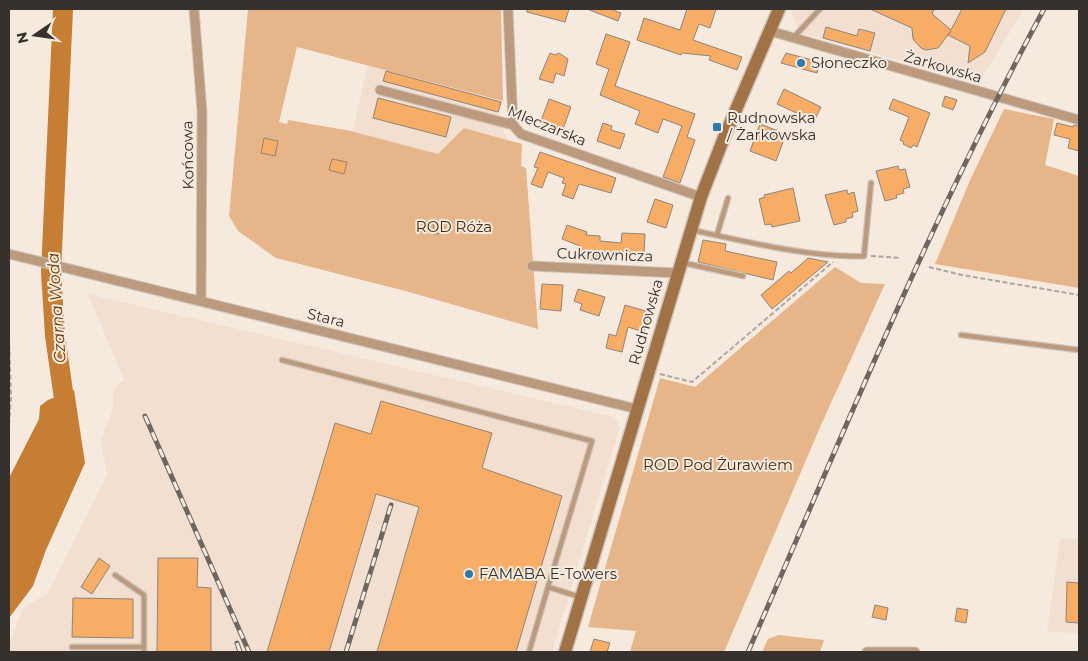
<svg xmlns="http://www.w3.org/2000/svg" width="1088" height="661" viewBox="0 0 1088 661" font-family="Montserrat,sans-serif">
<rect width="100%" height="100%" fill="#f6eadf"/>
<!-- built -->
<path fill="#f2dfcf" d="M791,9H1024L979,83L799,32Z
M368,66L503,101L499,119L508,140L464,128L438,154L352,131Z
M88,294L614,417L620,426L552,652H9V645L23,608L48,593L107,475L101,440L113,408V389L124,380Z
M1060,538L1079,539V633L1047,632Z"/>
<!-- green -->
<path fill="#e7b58a" d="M248,9H501L503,101L297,47L279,122L287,124L288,120L351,131L438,154L464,128L522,144L521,166L526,168L538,329L409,292L276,258L238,231L229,216Z
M1004,109L1054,119L1045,165L1079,176V288L935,264L971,178Z
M835,267L861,283L885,284L821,425L724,652H630L636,631L588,627L660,378L695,387Z
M778,635L824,640L820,652H762L768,639Z"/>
<!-- water -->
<path fill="#c57e34" d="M74,390L85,463L46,550L33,586L9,618V478L39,419L40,406L48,400Z"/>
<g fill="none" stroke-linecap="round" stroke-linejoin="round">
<!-- river -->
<path stroke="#c57e34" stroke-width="20" d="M63,9L51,272L55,335L67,420"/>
</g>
<!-- building -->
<path fill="#f8ad66" stroke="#8f847a" d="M527,9H569L565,22L527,12Z
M587,9H610L621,13L618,21Z
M687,9H716L710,28L699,24L693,40L742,57L737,70L709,60L711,56L682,53L681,55L637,40L644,18L680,30Z
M870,9H934L932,14L951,30L962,9H1006L985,52L968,63L970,46L948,35L951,31L938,48L926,50L921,48L913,39L912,28Z
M826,27L857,36L859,29L875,33L870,51L823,38Z
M606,34L630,42L615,86L695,114L687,137L695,140L680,183L663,177L682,126L663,119L658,133L635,124L640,111L600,95L609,69L596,64Z
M550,53L555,55L559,53L568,59L564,76L556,73L553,83L539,79Z
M786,53L820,62L817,73L781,63Z
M386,71L501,102L498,112L383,81Z
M784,89L821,107L814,121L777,104Z
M945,96L957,100L953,110L942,106Z
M378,98L451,117L446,137L373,118Z
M549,99L571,107L563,129L541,121Z
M893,99L930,113L917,147L913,145L911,148L903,144L904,142L900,140L909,117L889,109Z
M603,123L612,126L611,130L625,134L620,149L597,141Z
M1057,123L1073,127L1074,125L1079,126V151L1068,148L1070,139L1054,135Z
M760,124L786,134L776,161L750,151Z
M264,138L278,141L275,156L261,153Z
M540,152L616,178L611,193L579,184L573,199L562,195L566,184L562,183L564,178L548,172L542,188L531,184L538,168L534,167Z
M332,159L347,162L344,174L329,170Z
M898,166L899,170L905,169L910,187L903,189L904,193L896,195L897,198L885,201L876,171Z
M793,188L800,221L772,227L771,224L765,225L759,199L765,197L764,195Z
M847,190L848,194L854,192L858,211L852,213L853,217L846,219V222L834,225L825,195Z
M655,199L673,205L666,228L647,222Z
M443,221L445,233L434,234L433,222Z
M567,225L587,232L586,235L600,236V241L621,243L622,233L645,234L644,255L605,253V261L580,259V246L562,239Z
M703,240L726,244L725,251L777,262L773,280L698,262Z
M808,258L828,262L772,309L761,295L789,271L791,273Z
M542,284L563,285L561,311L540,309Z
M578,289L605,297L599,316L580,310L582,304L574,301Z
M625,305L649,312L644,332L628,327L622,352L606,348L609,334L616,336Z
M381,401L492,433L482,468L562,496L516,652H377L419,507L376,494L329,652H267L335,423L371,434Z
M99,558L110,566L92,594L81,587Z
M158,558H198L197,587L211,588V652H157Z
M1067,582L1079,583V623L1066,622Z
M73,598L133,599V638L72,637Z
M875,605L888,608L886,620L872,617Z
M957,608L968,610L966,623L955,621Z
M594,639L610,643L607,652H590Z"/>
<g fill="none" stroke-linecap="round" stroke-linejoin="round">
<!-- service casing -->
<g stroke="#d0c5bb" stroke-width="7">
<path id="service" d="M793,38L820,9
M692,230C742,241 813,258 864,256L871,183
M717,235L728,198
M684,263L743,276
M961,335L1079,350
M282,360L592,441L548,587L580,597
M115,575L144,595V652
M72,647H144
M529,652L548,587"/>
</g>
<!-- minor casing -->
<g stroke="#d0c5bb" stroke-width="11">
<path id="minor" d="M194,9L202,112L201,301
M508,9L513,125
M770,31L1079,120
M380,90L513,125L521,134L701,197
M9,254L637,409
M532,266L677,273
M867,652H915"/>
</g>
<!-- secondary casing -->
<g stroke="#d0c5bb" stroke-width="15">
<path id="secondary" d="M565,652L701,197L723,140L779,9"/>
</g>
<!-- path -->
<path stroke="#b0a69e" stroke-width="2" stroke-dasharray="5 2.5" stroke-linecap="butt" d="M871,256L901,258
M929,267L962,275L1079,295
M9,337L11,397L9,426
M660,374L692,382L833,262"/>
<!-- service -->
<use href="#service" stroke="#bb9a7e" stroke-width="4.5"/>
<!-- minor -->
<use href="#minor" stroke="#bb9a7e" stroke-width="9"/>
<!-- secondary -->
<use href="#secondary" stroke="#a17246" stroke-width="12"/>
<!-- rail casing -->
<g stroke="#6e6761" stroke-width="5">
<path id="rail" d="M145,416L249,652
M237,643L240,652
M346,652L391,505
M748,652C842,436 932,216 1044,9"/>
</g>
<!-- rail -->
<use href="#rail" stroke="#f6eadf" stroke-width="3" stroke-dasharray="9" stroke-linecap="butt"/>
</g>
<!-- markers -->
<g fill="#2f79ad" stroke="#f6eadf" stroke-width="2">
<circle cx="801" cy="63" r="5"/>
<rect x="712" y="122" width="10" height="10" rx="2.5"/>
<circle cx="469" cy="574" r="5"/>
</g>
<g text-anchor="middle" stroke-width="4" stroke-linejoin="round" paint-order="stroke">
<!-- poi labels -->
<g font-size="15" fill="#36312d" stroke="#f6eadf" text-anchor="start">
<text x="811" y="68">Słoneczko</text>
<text x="727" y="123">Rudnowska<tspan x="727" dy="17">/ Żarkowska</tspan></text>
<text x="479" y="579">FAMABA E-Towers</text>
</g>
<!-- street labels -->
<g font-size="15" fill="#36312d" stroke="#f6eadf">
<text transform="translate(943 67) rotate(16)" y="5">Żarkowska</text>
<text transform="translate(547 126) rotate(22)" y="5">Mleczarska</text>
<text transform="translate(188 155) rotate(-91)" y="5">Końcowa</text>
<text transform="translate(605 255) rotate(2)" y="5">Cukrownicza</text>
<text transform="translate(326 318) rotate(14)" y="5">Stara</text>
<text transform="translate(646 322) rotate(-74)" y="5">Rudnowska</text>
</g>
<!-- park labels -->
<g font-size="15" fill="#492b0c" stroke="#f6eadf">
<text x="454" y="232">ROD Róża</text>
<text x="718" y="470">ROD Pod Żurawiem</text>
</g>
<!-- water labels -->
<g font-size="16" font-style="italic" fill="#6f3f05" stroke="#f6eadf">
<text transform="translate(56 308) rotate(-94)" y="6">Czarna Woda</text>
</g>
</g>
<!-- border -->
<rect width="1088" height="661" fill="none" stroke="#36312d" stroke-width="20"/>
<!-- north arrow -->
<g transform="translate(35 35) rotate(257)" stroke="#f6eadf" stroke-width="4" paint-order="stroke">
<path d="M0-4L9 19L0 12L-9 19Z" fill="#36312d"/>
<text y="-8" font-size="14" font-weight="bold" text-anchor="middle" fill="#36312d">N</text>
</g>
</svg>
